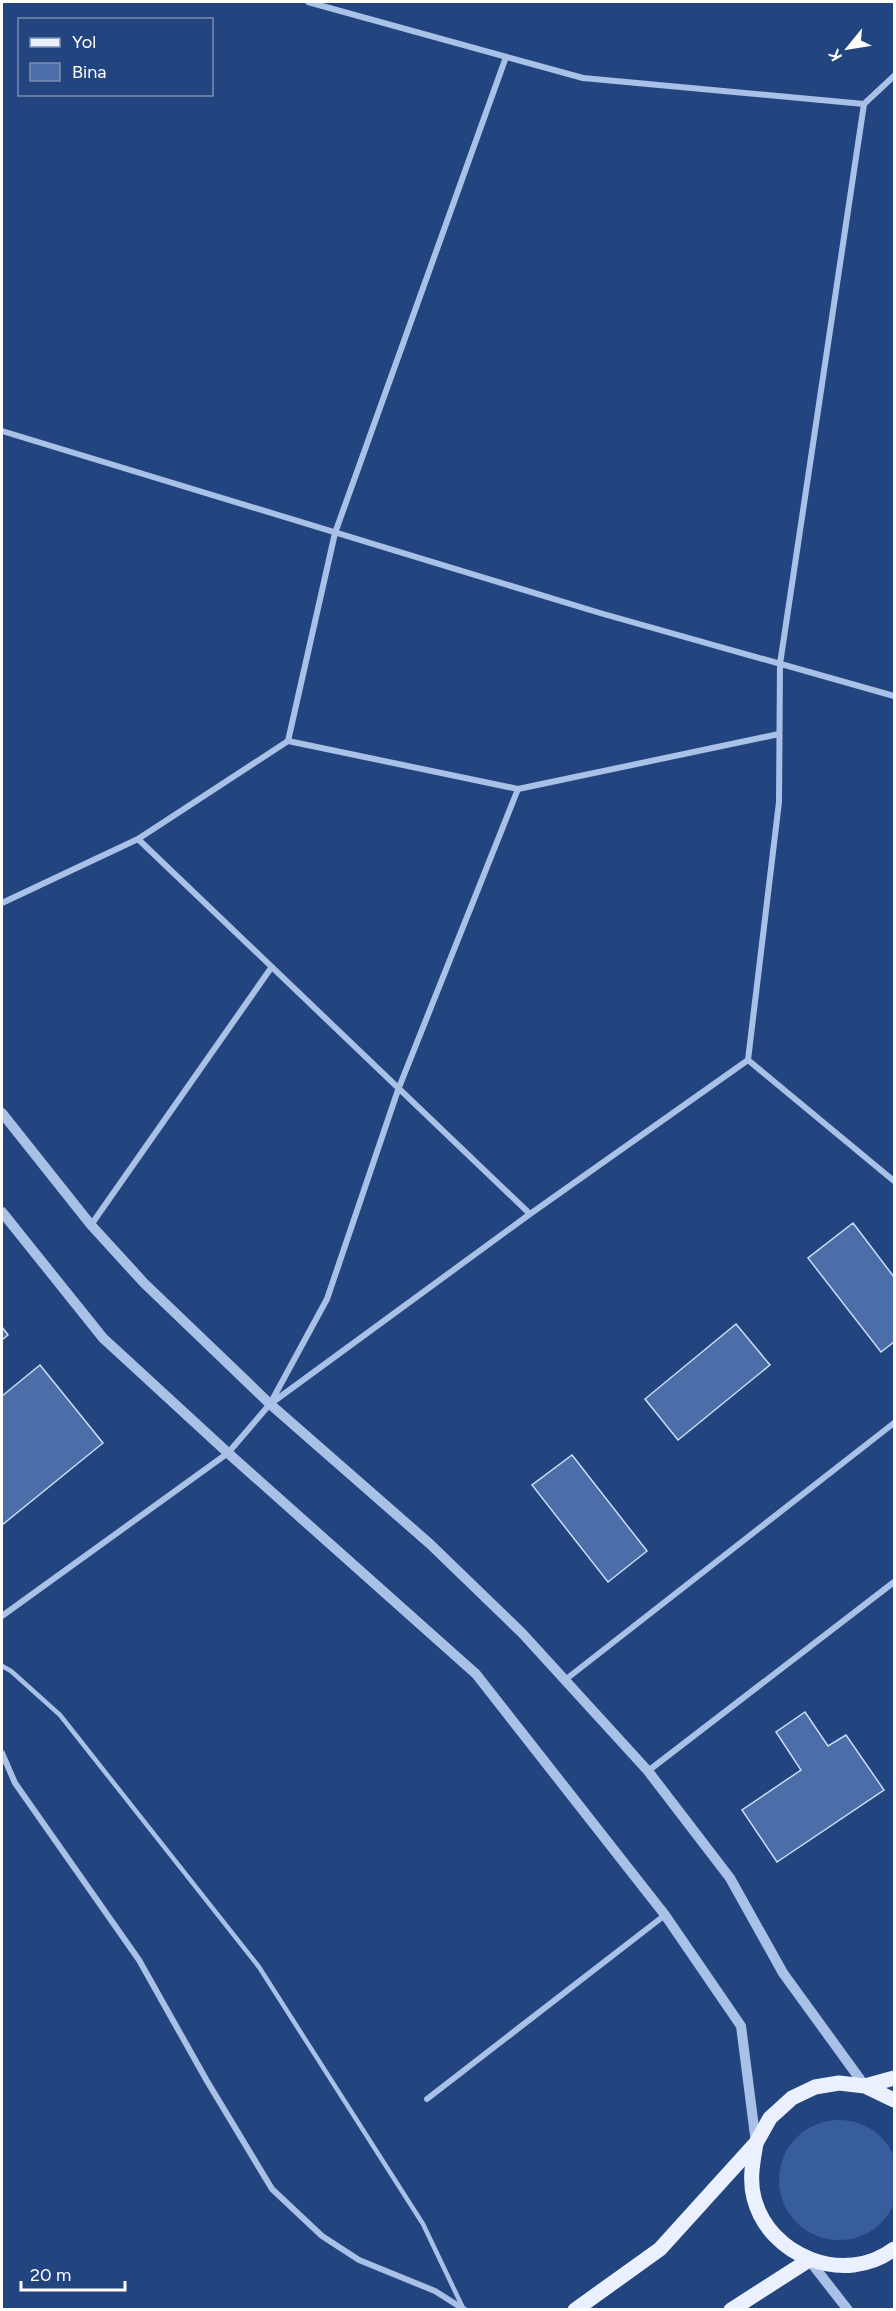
<svg xmlns="http://www.w3.org/2000/svg" width="896" height="2311" viewBox="0 0 896 2311" font-family="Figtree,sans-serif">
<rect width="100%" height="100%" fill="#23457f"/>
<!-- green -->
<path fill="#375d9d" d="M779 2180a60 60 0 1 1 120 0a60 60 0 1 1-120 0Z"/>
<!-- building -->
<path fill="#4b6ea8" stroke="#ccdcf5" stroke-width="1.5" d="M853,1223L894,1277V1342L881,1352L808,1258Z
M736,1324L770,1365L678,1440L645,1399Z
M2,1327L8,1335L2,1340Z
M40,1365L103,1443L2,1525V1396Z
M572,1455L647,1551L608,1582L532,1485Z
M805,1712L828,1746L846,1735L884,1790L777,1862L742,1810L801,1770L776,1732Z"/>
<g fill="none" stroke-linecap="round" stroke-linejoin="round">
<!-- service -->
<path stroke="#a9c0e7" stroke-width="4.5" d="M2,1666L11,1671L60,1715L259,1967L423,2224L463,2308"/>
<!-- minor -->
<path stroke="#a9c0e7" stroke-width="6" d="M308,2L583,78L864,104L894,76
M2,431L600,613L894,696
M288,741L335,533L506,57
M138,839L288,741L518,789L779,734
M2,903L138,839L530,1214L748,1060L894,1181
M748,1060L779,802L780,664L864,104
M91,1225L271,968
M273,1402L530,1214
M2,1616L228,1453L270,1404L327,1299L398,1090L518,789
M565,1680L894,1423
M2,1753L15,1783L139,1960L207,2081L272,2189L322,2236L359,2260L435,2291L465,2310
M648,1771L894,1582
M427,2099L665,1915"/>
<!-- tertiary -->
<path stroke="#a9c0e7" stroke-width="10" d="M2,1113L91,1225L144,1283L270,1404L430,1544L522,1633L648,1771L730,1878L783,1973L865,2086
M2,1212L103,1338L228,1453L476,1674L665,1915L741,2026L756,2143
M809,2260L848,2310"/>
<!-- primary -->
<path stroke="#eaf0fd" stroke-width="15" d="M865,2086L894,2078
M756,2143C753,2162 749,2179 754,2198C769,2257 845,2286 894,2249
M575,2310L660,2249L756,2143L770,2118L792,2098L815,2087L839,2083L865,2086L894,2100
M731,2310L809,2260"/>
</g>
<!-- border -->
<rect width="896" height="2311" fill="none" stroke="#ffffff" stroke-width="6"/>
<!-- legend -->
<rect x="18" y="18" width="195" height="78" fill="#23457f" stroke="#7b8fb2" stroke-width="1.5"/>
<rect x="30" y="38" width="30" height="9" fill="#eaf0fd" stroke="#7b8fb2" stroke-width="1.5"/>
<text x="72" y="48" font-size="18" fill="#ffffff">Yol</text>
<rect x="30" y="63" width="30" height="18" fill="#4b6ea8" stroke="#7b8fb2" stroke-width="1.5"/>
<text x="72" y="78" font-size="18" fill="#ffffff">Bina</text>
<!-- north arrow -->
<g transform="translate(848 48) rotate(240)" stroke="#23457f" stroke-width="4.5" paint-order="stroke">
<path d="M0-4.5L10 22L0 15L-10 22Z" fill="#ffffff"/>
<text y="-9" font-size="16" font-weight="bold" text-anchor="middle" fill="#ffffff">K</text>
</g>
<!-- scale -->
<path d="M21 2281v9h104v-9" fill="none" stroke="#ffffff" stroke-width="3"/>
<text x="30" y="2281" font-size="18" fill="#ffffff" stroke="#23457f" stroke-width="4.5" paint-order="stroke">20 m</text>
</svg>
